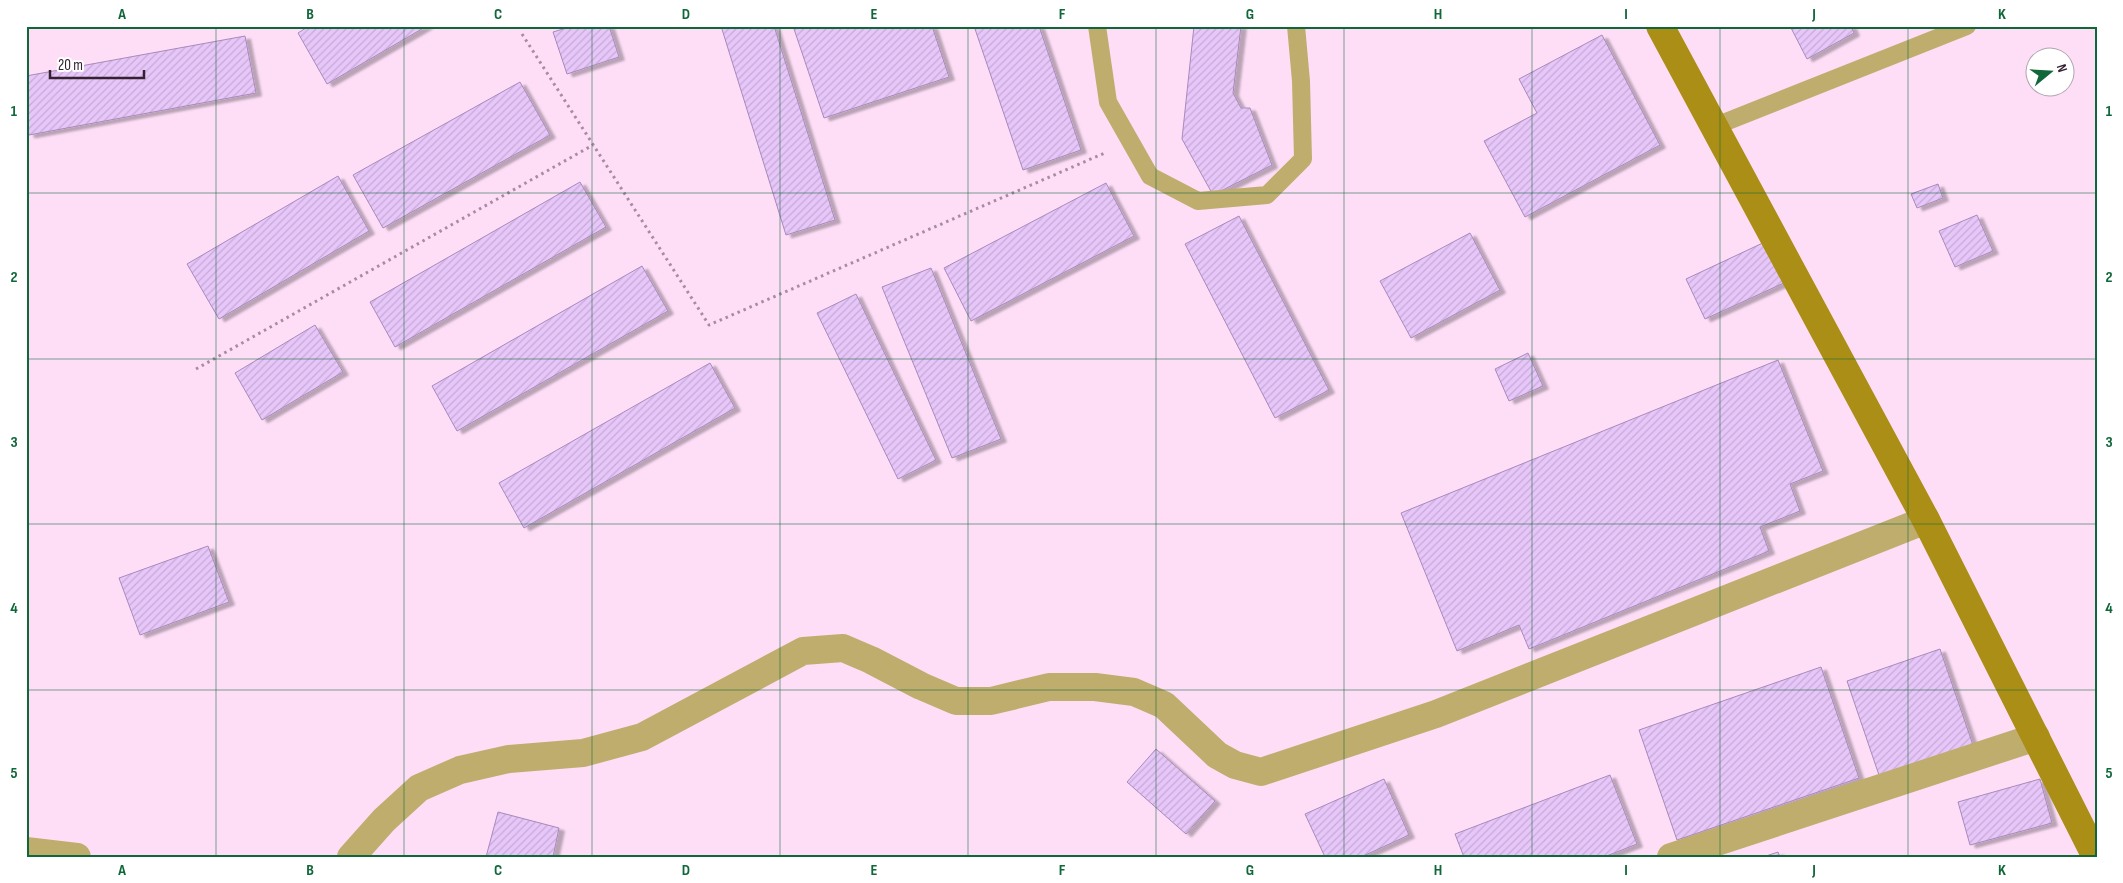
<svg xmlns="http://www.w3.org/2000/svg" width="2123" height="883" viewBox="0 0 2123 883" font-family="'Sofia Sans Condensed',sans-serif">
<defs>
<pattern id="building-hatch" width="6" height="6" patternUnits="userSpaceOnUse" patternTransform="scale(1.25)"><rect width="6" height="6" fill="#e7c6f9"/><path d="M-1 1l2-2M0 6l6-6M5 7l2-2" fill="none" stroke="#c7aad6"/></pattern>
<filter id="shadow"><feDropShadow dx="5.5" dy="3" stdDeviation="1" flood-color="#0004"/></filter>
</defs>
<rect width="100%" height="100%" fill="#fedef7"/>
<!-- building -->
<path fill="url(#building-hatch)" stroke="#a989ba" filter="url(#shadow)" d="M309,26H427L327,84L298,33Z
M573,26H609L619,57L567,74L553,32Z
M721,26H774L835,220L786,235Z
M793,26H932L949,77L824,118Z
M974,26H1039L1081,150L1023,170Z
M1194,26H1241L1233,93L1241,108H1250L1272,165L1213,195L1182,139Z
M1790,26H1851L1854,33L1807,59Z
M1602,35L1660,145L1525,217L1484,141L1537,113L1519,79Z
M245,36L256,93L29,135L26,118V76Z
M520,82L550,135L383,228L353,175Z
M338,176L369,231L219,319L187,264Z
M580,182L606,227L395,347L370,302Z
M1106,183L1134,236L971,321L944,268Z
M1938,184L1943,198L1917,208L1911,194Z
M1977,215L1993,251L1955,267L1939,231Z
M1239,216L1329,390L1275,418L1185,244Z
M1470,233L1500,290L1411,338L1380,281Z
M1767,241L1786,282L1705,319L1686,279Z
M642,266L668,311L457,431L432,386Z
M931,268L1001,439L952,458L882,287Z
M856,294L936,460L898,479L817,313Z
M315,325L343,372L262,420L235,373Z
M1528,353L1543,386L1509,401L1495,369Z
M1778,360L1823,471L1790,484L1800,511L1760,527L1769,551L1529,649L1519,625L1457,651L1401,513Z
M710,363L735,408L524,528L499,483Z
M208,546L229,602L140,635L119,578Z
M1940,649L1974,748L1881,781L1847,681Z
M1821,667L1859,778L1677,840L1639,730Z
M1156,749L1215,801L1186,834L1127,782Z
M1610,775L1637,844L1604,857H1464L1455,834Z
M1384,779L1409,835L1361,857H1325L1305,814Z
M2040,779L2052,823L1970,845L1958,802Z
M498,812L559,828L553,857H486Z
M1778,852L1780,857H1763Z"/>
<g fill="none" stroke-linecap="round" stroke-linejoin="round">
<!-- path -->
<path stroke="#a78ca1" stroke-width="3" stroke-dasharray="2.5 4" stroke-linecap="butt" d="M522,34L709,325L1107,152
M196,369L593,145"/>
<!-- service -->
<path stroke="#bfad6e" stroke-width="18" d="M1097,26L1108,102L1150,176L1198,201L1267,195L1303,159L1301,81L1296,26
M1713,127L1967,26"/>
<!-- minor -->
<path stroke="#bfad6e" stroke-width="28" d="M26,851L77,857
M351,857L384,820L419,788L460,770L509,759L583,753L642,737L803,651L843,648L871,660L921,686L956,701H991L1049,687H1095L1134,692L1164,705L1217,755L1235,765L1261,772L1436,714L1926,520
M1671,857L2036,737"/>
<!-- secondary -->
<path stroke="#ab8e16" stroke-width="28" d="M1660,26L1926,520L2096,857"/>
</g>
<!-- grid -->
<path fill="none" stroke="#106739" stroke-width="1" stroke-opacity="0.55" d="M216,26V857M404,26V857M592,26V857M780,26V857M968,26V857M1156,26V857M1344,26V857M1532,26V857M1720,26V857M1908,26V857M26,193H2097M26,359H2097M26,524H2097M26,690H2097"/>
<!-- border -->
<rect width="2123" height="883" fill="none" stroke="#ffffff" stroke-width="55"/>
<!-- north arrow -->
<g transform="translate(2050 72) rotate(72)"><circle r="24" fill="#ffffff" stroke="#aea6ad"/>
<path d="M0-4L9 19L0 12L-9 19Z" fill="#106739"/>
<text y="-8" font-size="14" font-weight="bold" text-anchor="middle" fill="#342131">N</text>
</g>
<!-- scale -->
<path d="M50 70v8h94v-8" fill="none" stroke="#342131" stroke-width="2.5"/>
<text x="58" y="70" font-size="15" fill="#342131" stroke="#ffffff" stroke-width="4" paint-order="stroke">20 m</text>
<rect x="28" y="28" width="2068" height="828" fill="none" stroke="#106739" stroke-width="2"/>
<g font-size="16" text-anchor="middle" font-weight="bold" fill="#106739">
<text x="122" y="19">A</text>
<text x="310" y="19">B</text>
<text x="498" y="19">C</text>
<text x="686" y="19">D</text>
<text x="874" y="19">E</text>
<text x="1062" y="19">F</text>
<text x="1250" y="19">G</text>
<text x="1438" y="19">H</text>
<text x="1626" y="19">I</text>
<text x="1814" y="19">J</text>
<text x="2002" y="19">K</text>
<text x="14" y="116">1</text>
<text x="2109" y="116">1</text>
<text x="14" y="282">2</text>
<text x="2109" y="282">2</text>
<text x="14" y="447">3</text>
<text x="2109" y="447">3</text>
<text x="14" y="613">4</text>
<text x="2109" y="613">4</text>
<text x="14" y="778">5</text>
<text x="2109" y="778">5</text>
<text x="122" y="875">A</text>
<text x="310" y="875">B</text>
<text x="498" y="875">C</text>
<text x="686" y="875">D</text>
<text x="874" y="875">E</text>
<text x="1062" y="875">F</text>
<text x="1250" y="875">G</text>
<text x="1438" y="875">H</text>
<text x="1626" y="875">I</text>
<text x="1814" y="875">J</text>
<text x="2002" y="875">K</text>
</g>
</svg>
